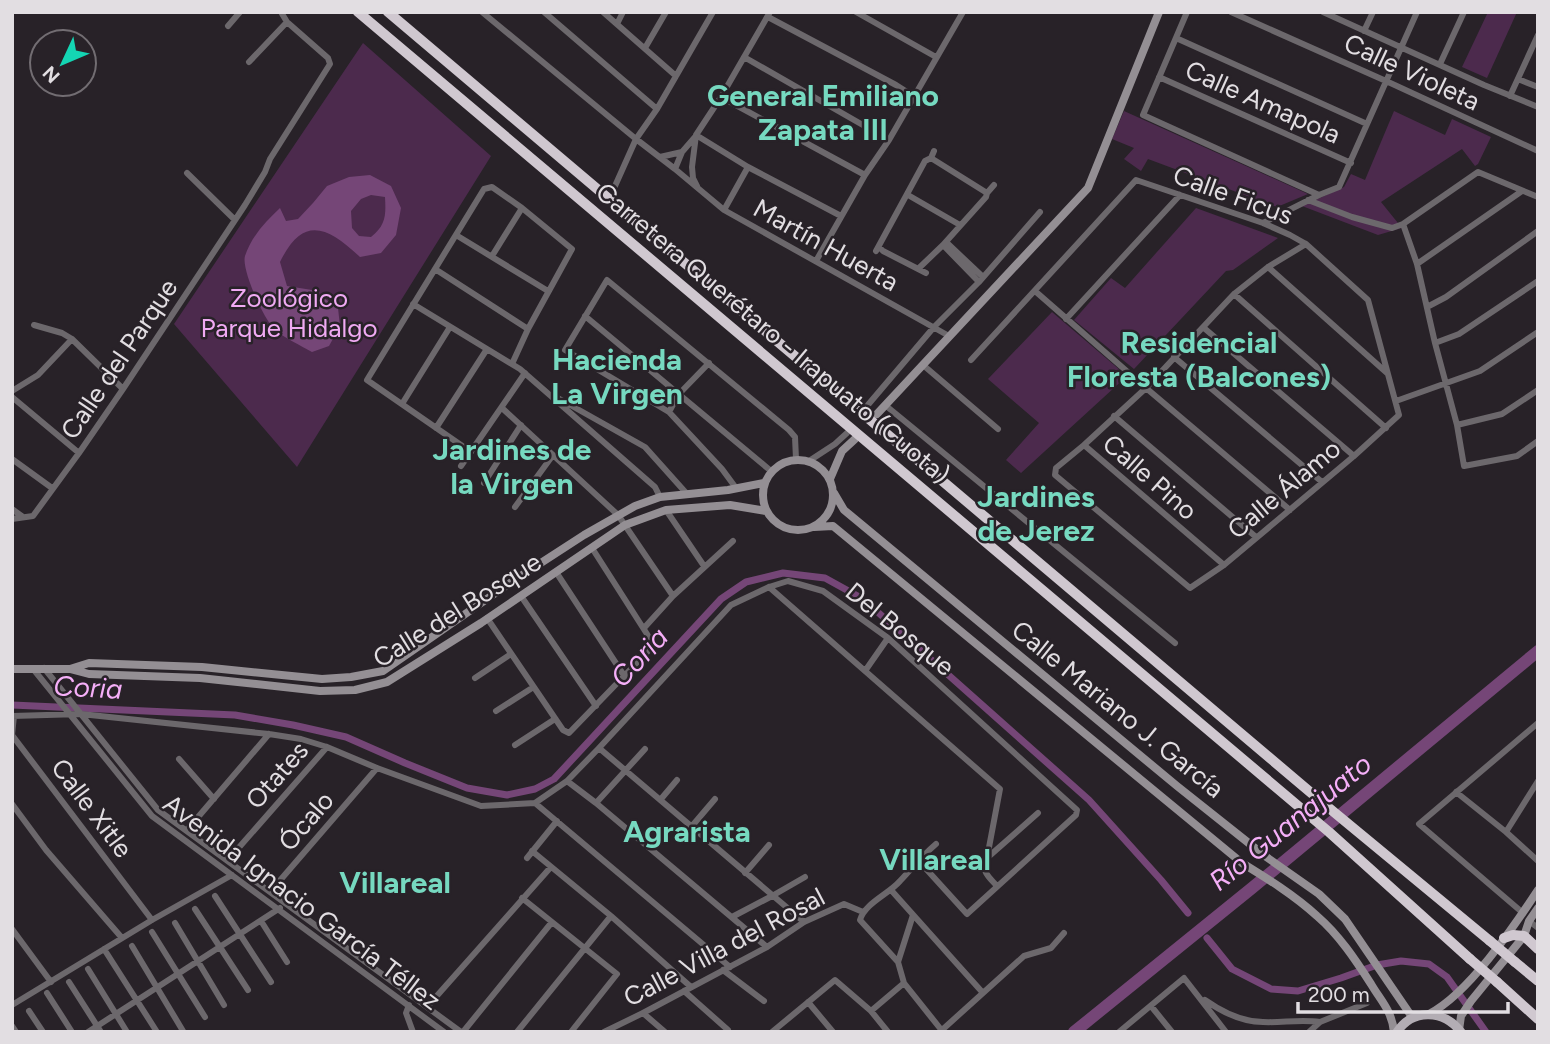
<svg xmlns="http://www.w3.org/2000/svg" width="1550" height="1044" viewBox="0 0 1550 1044" font-family="Figtree,sans-serif">
<rect width="100%" height="100%" fill="#282228"/>
<!-- green -->
<path fill="#4c2a4d" d="M1488,12H1517L1487,78L1462,67Z
M363,43L491,156L297,467L174,324Z
M1124,111L1308,194L1277,207L1148,159L1141,171L1124,159L1134,148L1112,139Z
M1394,111L1445,135L1452,119L1491,137L1478,164L1475,166L1462,149L1381,202L1402,228L1378,235L1302,206L1344,187L1351,174L1365,180Z
M1196,208L1278,238L1233,270L1226,271L1134,369L1074,320L1111,278L1125,288Z
M1052,312L1127,376L1021,473L1006,460L1039,423L988,379Z"/>
<!-- water -->
<path fill="#754677" fill-rule="evenodd" d="M370,175L391,186L401,208L396,235L381,253L360,257C327,226 303,215 280,262L287,286L312,290L338,308L340,326L329,346L312,352C300,345 286,339 275,330C264,320 241,269 245,256C251,237 266,221 280,208L286,221L298,219L313,203L327,186L349,177ZM371,195L385,197C386,215 386,225 371,237L359,236L352,228L351,211L361,199Z"/>
<g fill="none" stroke-linecap="round" stroke-linejoin="round">
<!-- canal -->
<path stroke="#754677" stroke-width="7" d="M12,705L235,715L293,725L346,737L405,763L467,788L507,795L535,789L554,779L721,599L746,582L783,573L825,578L863,599L1089,800L1161,880L1188,913
M1207,938L1232,969L1271,989L1298,991L1341,978L1377,965L1401,961L1429,964L1447,977L1486,1032"/>
<!-- river -->
<path stroke="#754677" stroke-width="12" d="M1074,1032L1252,888L1538,651"/>
<!-- street -->
<path stroke="#6c686c" stroke-width="6" d="M482,12L636,139L675,169L724,210L949,336
M544,12L657,109
M603,12L676,76
M856,12L936,57
M1187,12L1143,115L1319,195
M1231,12L1386,81L1538,151
M1323,12L1484,85L1538,107
M768,17L896,85L915,97
M617,24L623,12
M228,26L240,12
M1364,31L1373,12
M1176,38L1367,124
M645,48L666,12
M744,57L889,140
M249,62L287,22
M1440,64L1464,12
M1159,77L1351,163
M1518,79L1538,87
M1510,96L1538,35
M721,97L865,175
M696,135L748,167L841,216
M660,157L682,152
M931,158L987,193
M675,169L682,152L695,137
M187,173L234,219
M615,186L636,139L657,109L713,12
M697,186L693,178L692,167L696,135L721,97L770,12
M908,195L960,225
M1308,200L1352,217L1392,228L1403,224L1478,172L1538,197
M724,210L748,167
M1263,223L1319,195L1339,187L1417,12
M1403,224L1417,264L1435,343L1457,425L1464,466L1517,456L1538,441
M456,235L548,291
M946,242L983,277
M943,245L979,282
M879,247L883,251L926,273
M876,251L925,161L931,158L934,151
M492,256L522,208
M816,261L865,175L889,140L963,12
M1417,264L1522,191
M1268,267L1387,373
M919,268L943,245L986,197L987,193L994,185
M435,269L528,329
M1035,291L1146,388L1290,510
M1234,294L1386,428
M413,304L520,369L655,487L660,497
M1427,307L1446,297L1538,231
M585,316L771,471
M1066,319L1180,195
M34,325L62,333L72,339L123,389
M1204,328L1354,456
M1435,343L1459,334L1538,281
M1174,357L1322,482
M971,360L1136,180L1263,223L1290,235L1306,244L1368,300L1399,415L1354,456L1224,565L1190,588L1055,475L1056,468L1084,445L1146,388L1234,294L1268,267L1306,244
M923,365L998,429
M12,391L38,375L72,339
M12,397L79,453
M556,397L645,447L687,494
M1396,401L1480,371L1538,332
M402,404L450,327
M885,405L1175,643
M867,406L934,327L979,282L1040,212
M502,408L618,515L673,596
M669,412L678,395L709,363
M1114,416L1256,537
M1457,425L1502,414L1538,390
M436,428L487,349
M1084,445L1224,565
M471,452L367,380L484,189L492,187L522,208L572,249L528,329L512,364
M12,459L52,488
M809,461L835,444L847,433
M461,466L525,373
M484,483L521,425
M736,488L722,469L669,412L565,350L607,280L789,430L795,437L796,459
M515,507L553,455
M12,509L23,517
M666,510L704,566
M12,519L33,516L79,453L123,389L245,205L265,172L270,159L330,64L328,58L287,22L281,12
M556,572L625,677
M769,587L1000,789L987,858
M521,596L596,706
M487,618L563,730L569,733L654,645L592,548
M644,628L673,596L733,541
M44,668L158,810L461,1032
M34,670L152,816L444,1032
M865,671L888,638
M475,678L511,654
M496,711L532,688
M12,716L81,714L269,734L301,739L327,747L377,768L481,806L535,803
M14,716L12,735L152,920
M515,745L555,719
M599,748L804,922
M179,759L214,799
M567,781L596,803L767,947
M1456,792L1506,832L1538,861
M661,799L677,780
M535,803L567,781L599,748L731,605L769,587L788,581L823,591L888,638L1077,810L1076,815L967,914L918,860
M535,803L730,967
M596,803L645,749
M12,804L46,850L122,938
M692,826L715,799
M187,830L269,734
M1506,832L1538,781
M936,844C923,855 912,868 900,881C889,894 865,903 860,920L898,962L904,983L943,1032
M532,851L611,916L691,987
M527,858L557,821
M228,860L327,747
M745,873L769,845
M997,886C989,877 980,871 987,858L1038,813
M891,890L983,993
M270,892L377,768
M215,896L271,982
M522,898L617,974L571,1032
M195,909L248,990
M1523,913L1419,824L1538,723
M732,917L772,896L805,877
M261,921L287,962
M1529,921L1538,928
M175,923L224,1005
M12,929L51,982
M152,932L205,1017
M132,946L183,1031
M104,949L157,1032
M898,962L913,915
M88,969L127,1032
M723,970L764,1001
M69,982L101,1032
M684,991L728,1030
M47,993L72,1032
M1205,1000C1222,1012 1241,1022 1263,1022C1282,1023 1300,1019 1320,1022
M808,1002L833,1032
M12,1005L152,920L232,875
M409,1005L406,1013L413,1032
M1151,1006L1172,1032
M427,1007L550,868
M29,1011L43,1032
M871,1011L904,983
M643,1013L665,1032
M12,1026L16,1032
M942,1030L1024,956L1051,948L1064,933
M88,1032L280,908
M463,1032L552,922
M517,1032L611,916
M604,1032L643,1013L767,947L804,922L844,904L863,912
M772,1032L835,980L871,1011L888,1032
M1119,1032L1184,978L1226,1032
M1309,1032L1320,1022L1367,1003"/>
<!-- secondary -->
<path stroke="#948f94" stroke-width="8" d="M877,414L1088,188L1159,12
M763 495a35 35 0 1 1 70 0a35 35 0 1 1-70 0Z
M830,479L842,451L855,439
M834,493L844,510L1177,786L1265,856L1319,894L1345,919L1412,1017
M814,527L833,526L1242,863C1268,879 1294,895 1317,916C1339,935 1355,959 1371,984C1381,1001 1392,1011 1394,1032
M12,669H70L89,674L200,678L320,691L355,690L387,682L481,623L625,525L666,510L730,505L766,511
M70,669L89,663L202,667L322,679L351,677L383,671L507,585L584,535L635,506L660,497L728,490L764,483
M1429,1014C1468,994 1513,928 1538,890
M1459,1030L1461,1016L1471,1001L1524,936L1529,921L1538,908"/>
<!-- primary -->
<path stroke="#b3adb4" stroke-width="9" d="M1397,1032C1413,1008 1444,1010 1461,1032"/>
<!-- highway -->
<path stroke="#d0c8d0" stroke-width="10" d="M358,12L1329,832L1470,959
M388,12L1329,808L1490,941
M1504,938L1513,935L1524,936L1538,949
M1515,962L1538,981
M1497,982L1538,1019"/>
<!-- highway-bridge -->
<path stroke="#d0c8d0" stroke-width="10" d="M1490,941L1515,962
M1470,959L1497,982"/>
</g>
<g text-anchor="middle" stroke-width="5" stroke-linejoin="round" paint-order="stroke">
<!-- street labels -->
<g font-size="26" fill="#e2dee2" stroke="#282228">
<text transform="translate(1412 72) rotate(25)" y="9">Calle Violeta</text>
<text transform="translate(1263 102) rotate(24)" y="9">Calle Amapola</text>
<text transform="translate(1233 195) rotate(20)" y="9">Calle Ficus</text>
<text transform="translate(826 245) rotate(29)" y="9">Martín Huerta</text>
<text transform="translate(773 333) rotate(40)" y="9">Carretera Querétaro - Irapuato (Cuota)</text>
<text transform="translate(119 359) rotate(-56)" y="9">Calle del Parque</text>
<text transform="translate(1150 477) rotate(41)" y="9">Calle Pino</text>
<text transform="translate(1284 489) rotate(-40)" y="9">Calle Álamo</text>
<text transform="translate(457 610) rotate(-32)" y="9">Calle del Bosque</text>
<text transform="translate(900 629) rotate(39)" y="9">Del Bosque</text>
<text transform="translate(1118 709) rotate(39)" y="9">Calle Mariano J. García</text>
<text transform="translate(277 775) rotate(-49)" y="9">Otates</text>
<text transform="translate(92 808) rotate(53)" y="9">Calle Xitle</text>
<text transform="translate(306 821) rotate(-49)" y="9">Ócalo</text>
<text transform="translate(302 902) rotate(37)" y="9">Avenida Ignacio García Téllez</text>
<text transform="translate(724 947) rotate(-28)" y="9">Calle Villa del Rosal</text>
</g>
<!-- park labels -->
<g font-size="26" fill="#f0aaf3" stroke="#282228">
<text x="289" y="307">Zoológico<tspan x="289" dy="30">Parque Hidalgo</tspan></text>
</g>
<!-- water labels -->
<g font-size="28" font-style="italic" fill="#f5aff8" stroke="#282228">
<text transform="translate(639 657) rotate(-47)" y="10">Coria</text>
<text transform="translate(88 687) rotate(3)" y="10">Coria</text>
<text transform="translate(1290 822) rotate(-39)" y="10">Río Guanajuato</text>
</g>
<!-- quarter labels -->
<g font-size="30" font-weight="bold" fill="#76d9c0" stroke="#282228">
<text x="823" y="106">General Emiliano<tspan x="823" dy="34">Zapata III</tspan></text>
<text x="1199" y="353">Residencial<tspan x="1199" dy="34">Floresta (Balcones)</tspan></text>
<text x="617" y="370">Hacienda<tspan x="617" dy="34">La Virgen</tspan></text>
<text x="512" y="460">Jardines de<tspan x="512" dy="34">la Virgen</tspan></text>
<text x="1036" y="507">Jardines<tspan x="1036" dy="34">de Jerez</tspan></text>
<text x="687" y="842">Agrarista</text>
<text x="935" y="870">Villareal</text>
<text x="395" y="893">Villareal</text>
</g>
</g>
<!-- border -->
<rect width="1550" height="1044" fill="none" stroke="#e2dee2" stroke-width="28"/>
<!-- north arrow -->
<g transform="translate(63 63) rotate(226)"><circle r="33" fill="#282228" stroke="#726d72" stroke-width="2"/>
<path d="M0-5L12 26L0 18L-12 26Z" fill="#14d5b3"/>
<text y="-10" font-size="19" font-weight="bold" text-anchor="middle" fill="#e2dee2">N</text>
</g>
<!-- scale -->
<path d="M1298 1002v10h210v-10" fill="none" stroke="#e2dee2" stroke-width="3.5"/>
<text x="1308" y="1002" font-size="21" fill="#e2dee2" stroke="#282228" stroke-width="5" paint-order="stroke">200 m</text>
</svg>
